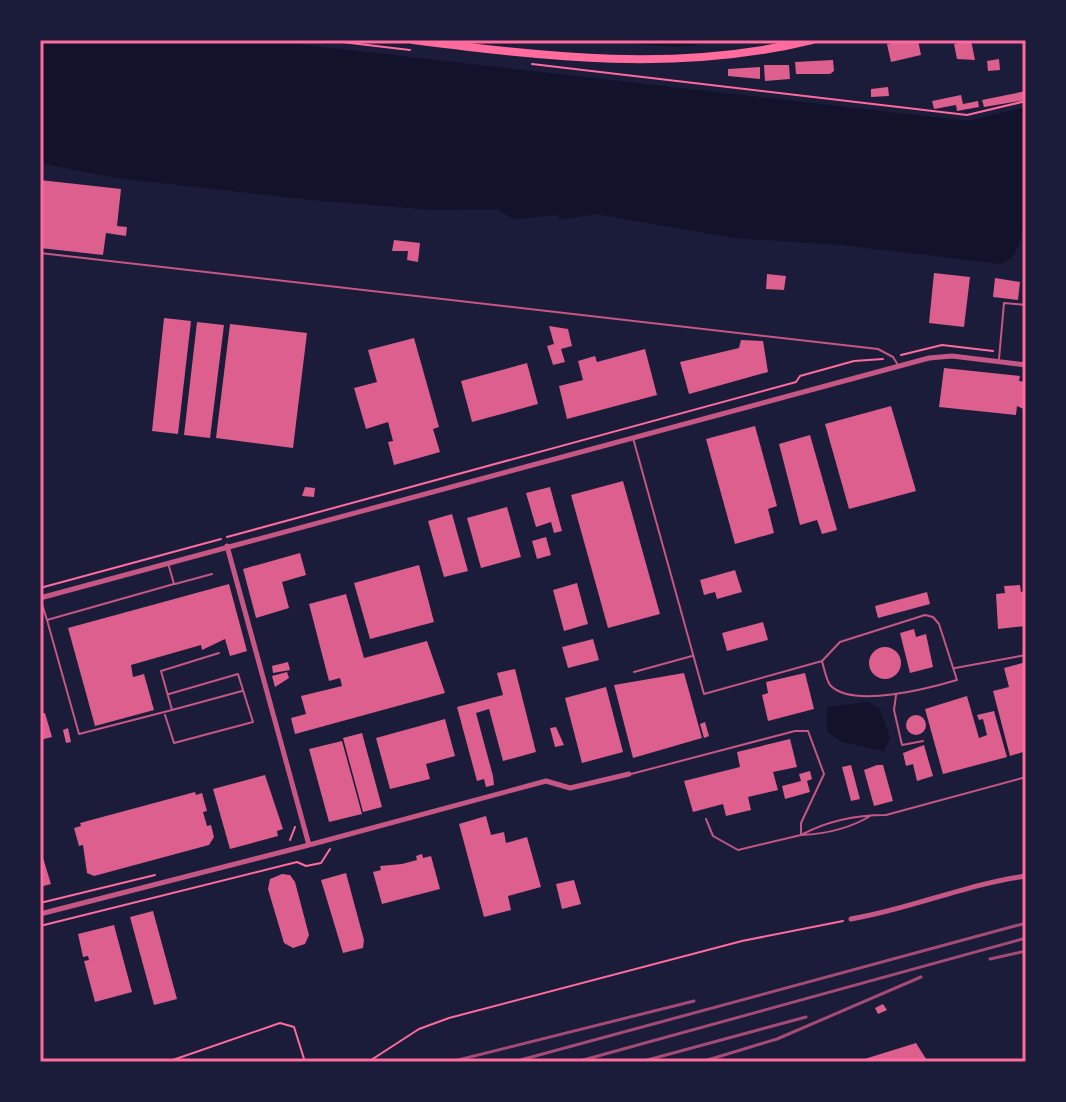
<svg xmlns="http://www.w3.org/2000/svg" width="1066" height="1102" viewBox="0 0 1066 1102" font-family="'Golos Text',sans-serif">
<rect width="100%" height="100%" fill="#1b1b3a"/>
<!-- water -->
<path fill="#12122b" d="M40,40H262L968,121L1026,107C1026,137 1033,241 1010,259C1007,261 1004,262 1001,264L842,245L733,238L596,214L559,220V215L513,219L497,209L433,210L311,200L116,178L45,164L40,157Z
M577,40H727L679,47Z
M868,702L880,709L890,738L884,751L842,742L827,732V707Z"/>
<!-- building -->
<path fill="#dd5f8e" d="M905,40H918L921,55L891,62L887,44Z
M971,40L975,60L957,59L954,44Z
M999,59L1000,70L988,71L987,61Z
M833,60L834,71L830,74H796L795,62Z
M764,65H789L790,79L765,81Z
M760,67V79L728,76V69Z
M888,87L889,96L871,97V89Z
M1026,91V100L984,107L982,100Z
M961,95L963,104L978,101L979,107L957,111L956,105L934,109L932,101Z
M40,180L121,189L117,226L127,227L126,236L106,233L103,255L40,248Z
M394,240L420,243L418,262L407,260L408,251H392Z
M934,273L970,277L964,327L929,323Z
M767,274L786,276L784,290L766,289Z
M995,278L1020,282L1018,300L993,297Z
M164,318L191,321L178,434L152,431Z
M197,322L224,325L210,438L184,435Z
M230,324L307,333L293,448L216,438Z
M549,326L568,329L572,346L561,349L565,362L553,365L547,346L554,344Z
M414,338L439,427L433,429L440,452L394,465L388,442L393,441L388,422L366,429L354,388L377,382L368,350Z
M741,340L763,341L768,372L689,394L680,362L739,348Z
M645,349L657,395L567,419L559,386L583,380L578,361L595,356L597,362Z
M527,363L538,404L472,422L461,381Z
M944,368L1020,376L1019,381L1026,382V410L1017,406L1016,415L939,407Z
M891,406L916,491L849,509L825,424Z
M755,426L777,506L768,509L774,533L735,544L706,439Z
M810,435L837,530L822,534L817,520L800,525L779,444Z
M623,481L660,614L608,628L571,495Z
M305,487L315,488L314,497L302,496Z
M550,487L562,531L554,533L551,522L536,527L526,493Z
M507,507L521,557L481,568L467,518Z
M452,514L468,571L444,577L428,521Z
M546,537L551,555L537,559L532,541Z
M300,553L306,575L282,582L289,608L256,618L243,569Z
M419,565L434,622L370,639L354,583Z
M735,570L742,592L717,599L715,592L704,595L700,580Z
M577,583L588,624L564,631L553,590Z
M229,584L247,651L230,656L225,639L202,650L201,645L131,665L133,677L144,674L154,710L95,726L68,628Z
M1020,585L1021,592L1026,591V626L998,629L996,594L1005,593L1004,586Z
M927,592L930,604L878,618L875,606Z
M346,594L364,658L427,641L445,693L295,734L291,718L306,714L301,696L342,686L340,678L329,681L309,604Z
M763,622L768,640L727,651L722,633Z
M914,629L916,637L926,634L933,667L910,673L900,633Z
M593,639L599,660L568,668L562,647Z
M869 663a16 16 0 1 1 32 0a16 16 0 1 1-32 0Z
M288,662L290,670L273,673L272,666Z
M1026,662V751L1010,756L993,691L1009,687L1004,668Z
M515,669L536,752L503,761L489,709L476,713L493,776L494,785L486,787L484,779L477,781L457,707L503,695L497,673Z
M287,672L289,678L275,687L272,676Z
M684,673L702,738L633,758L614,685Z
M805,673L814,709L768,721L762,695L768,693L766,682Z
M606,687L623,752L582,763L565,698Z
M967,696L979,738L987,735L983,719L979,720L977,715L994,711L1007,757L943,774L925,709Z
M45,713L52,737L40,740V714Z
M906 725a10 10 0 1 1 20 0a10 10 0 1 1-20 0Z
M445,719L455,756L426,764L430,779L390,789L376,738Z
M705,722L709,736L704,738L700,724Z
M556,727L564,745L555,747L550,728Z
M68,728L71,742L66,743L63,730Z
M362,733L382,807L363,812L343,738Z
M790,739L797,767L773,772L778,790L748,797L751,810L726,816L723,804L693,812L684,781L740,767L737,752Z
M342,741L362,814L329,822L309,749Z
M924,745L933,776L917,781L913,764L906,766L903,753Z
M851,765L860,799L851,801L842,767Z
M877,765H883L893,801L874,806L864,770Z
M810,771L812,779L807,781L810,792L785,799L782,786L801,781L799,774Z
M265,775L283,829L277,831L278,836L230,849L213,789Z
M195,792L196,795L202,793L207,811L203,812L207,826L211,825L214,837L209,845L94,876L87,873L83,845L79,846L74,828L81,826L80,823Z
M486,816L491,835L504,832L506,843L527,837L541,887L508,896L511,910L484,917L459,824Z
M40,848L51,884L40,887Z
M422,854L423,858L431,856L440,889L382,904L373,872L381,870L380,866L402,864L417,860L416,856Z
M346,873L364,940L363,948L343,953L321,880Z
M282,874L290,875L295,882L309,935L305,944L293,948L284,943L268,889L270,879Z
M574,880L581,904L562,909L556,884Z
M153,911L177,999L154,1005L130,917Z
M114,925L132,992L95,1002L84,961L89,960L88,956L83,957L78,934Z
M883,1004L887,1010L878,1014L875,1008Z
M916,1043L928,1062H858V1061Z"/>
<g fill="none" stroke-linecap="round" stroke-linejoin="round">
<!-- path -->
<path stroke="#ff6b9d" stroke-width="2" d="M325,40L410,50
M532,64L967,115L1026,101
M901,355L942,345L993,351
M227,537L796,382L800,376L854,361L883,359
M40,588L221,539
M290,840L295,827
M40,903L155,875
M40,926L297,862L306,866L321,863L330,849
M167,1062L280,1023L294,1027L305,1062
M368,1062L419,1029L449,1018L742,941L843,921"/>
<!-- service -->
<path stroke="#c65784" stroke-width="2" d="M40,253L878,349L893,357L898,365
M999,359L1004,303L1026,305
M1024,364L1026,345
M633,438L704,694L822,661
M175,584L212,574
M41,601L47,620L174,584L168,563
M925,615L933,617L939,624L957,680C930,688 852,709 830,685C826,679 824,668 822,661L840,642Z
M47,620L79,734L172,710L161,671L219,653
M955,668L1026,655
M634,672L692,656
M896,695L894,710L902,745L923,741
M172,710L242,691
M165,715L174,743L253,722L238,674L169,694
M631,774L795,731H808L824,774L801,823V835L738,850L713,836L706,819
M872,815C851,828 826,834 801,835C827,821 856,815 886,815L1026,777"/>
<!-- minor -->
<path stroke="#c65784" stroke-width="5" d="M227,546L309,845L546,781L570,788L629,774
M40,598L929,358L952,356L1026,365
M40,914L309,845
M851,919C911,909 966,884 1026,876"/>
<!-- primary -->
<path stroke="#ff6b9d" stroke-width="8" d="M413,40C547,57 678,73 812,40"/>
<!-- rail -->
<path stroke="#a44b75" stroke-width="3" d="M990,959L1026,951
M450,1062L694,1001
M513,1062L1026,923
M576,1062L1026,938
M640,1062L806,1017
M701,1062L777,1039L921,977"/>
</g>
<!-- border -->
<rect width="1066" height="1102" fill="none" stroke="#1b1b3a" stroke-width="84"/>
<rect x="42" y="42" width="982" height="1018" fill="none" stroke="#ff6b9d" stroke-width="3"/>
</svg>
